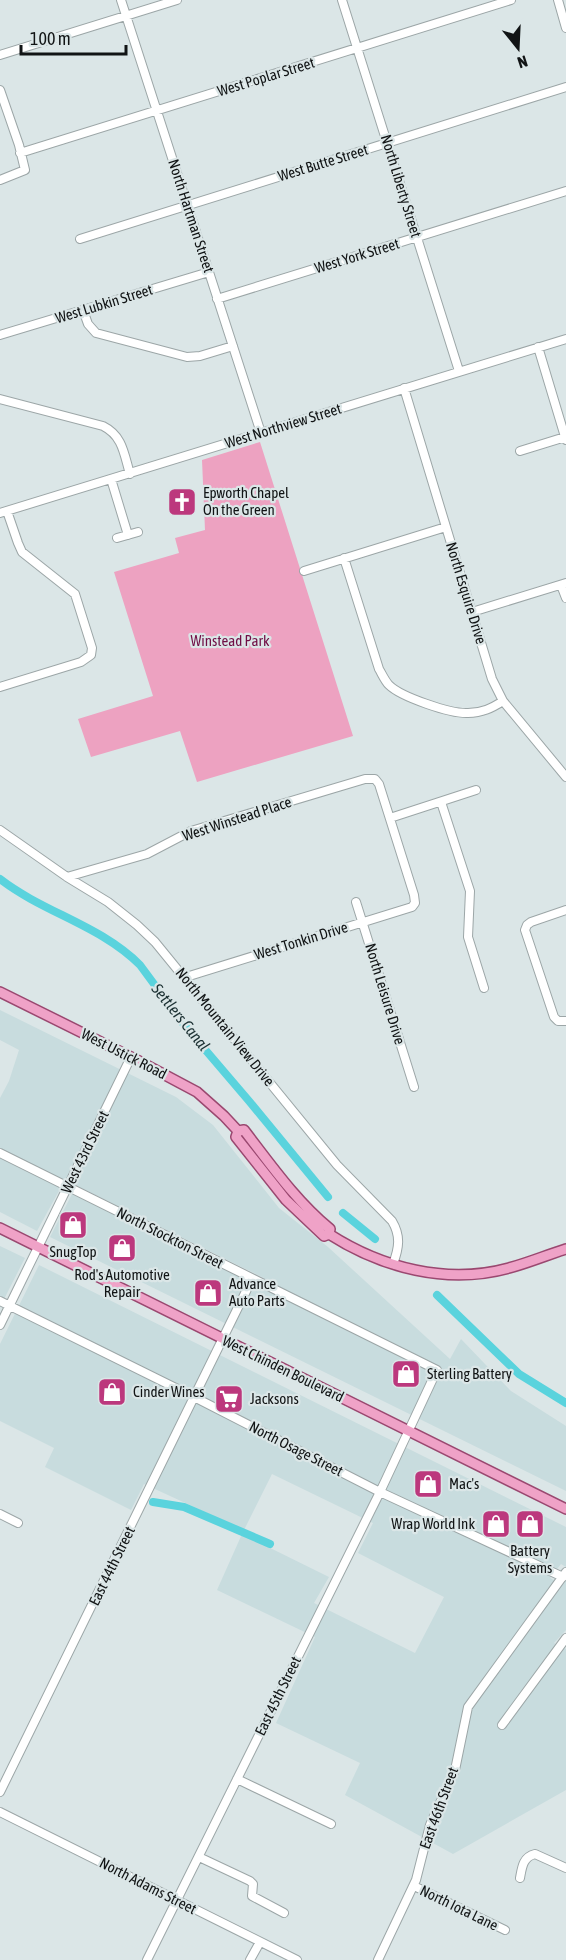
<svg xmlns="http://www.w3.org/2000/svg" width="566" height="1960" viewBox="0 0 566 1960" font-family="'Asap Condensed',sans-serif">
<rect width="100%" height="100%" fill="#dbe6e7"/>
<!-- built -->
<path fill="#c8dcde" d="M0,1010L176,1097L213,1125L279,1208L328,1247L450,1359L461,1339L511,1391L566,1426V1491L50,1237L72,1194L260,1285L264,1278L65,1180L37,1231L0,1212V1098L9,1081L19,1050L0,1040Z
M0,1246L25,1258L0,1307Z
M39,1265L566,1527V1567L561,1564L550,1578L561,1584L566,1577V1630L554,1643L566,1649V1790L453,1854L345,1795L360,1763L276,1723L315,1637L217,1590L242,1534L329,1577L314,1603L415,1653L444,1597L358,1553L373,1523L272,1474L244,1530L144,1484L131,1510L45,1467L54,1448L0,1421V1344Z"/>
<!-- green -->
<path fill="#eda2c1" d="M260,442L353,736L197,782L180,731L91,757L78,719L153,696L114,572L179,553L175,538L205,530L202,460Z"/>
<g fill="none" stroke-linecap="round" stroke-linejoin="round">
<!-- canal -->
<path stroke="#5ad3dd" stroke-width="8" d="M0,879C44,913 100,925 140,965L185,1026L249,1101L328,1197
M343,1213L375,1239
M437,1295L519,1374L566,1403
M153,1502L184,1507L270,1544"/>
<!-- minor casing -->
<g stroke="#9ca6a7" stroke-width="10">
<path id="minor" d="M121,0L261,433
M342,0L459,371
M558,0L566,28
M0,55L177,0
M0,90L19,145L25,170L0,180
M20,153L511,0
M80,239L566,87
M217,299L566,191
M83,310L88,324L96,333L187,357L200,356L233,346
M0,335L209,272
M538,347L566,440
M404,388L492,679L503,701L566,777
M0,399L103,426C123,436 124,454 130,474
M520,451L565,437
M111,479L128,535
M0,513L566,339
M117,538L138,532
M344,558L379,669C382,674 385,681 389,685C401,697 451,714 468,713C482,713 492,708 503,701
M304,571L446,527
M561,585L566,598
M472,612L566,583
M0,687L81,662L91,655L92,648L75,594L22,552L18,543L7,511
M441,802L470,891L468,937L484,988
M390,818L476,790
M0,830L67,877L108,902L137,925L155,942L337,1165L392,1221C401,1236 399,1248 393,1264
M67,877L147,854L191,831L365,779H375L379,784L414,895L415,903L412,907L186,977
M356,902L414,1087
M566,910L531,922L527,925L525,930L554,1017L558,1021H566
M0,1153L437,1370L380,1492L147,1960
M0,1301L194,1397L380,1492L563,1577
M0,1325L131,1057
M0,1514L18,1523
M502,1725L566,1638
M237,1779L331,1824
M0,1792L252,1279
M0,1812L297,1960
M199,1857L250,1881L253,1884L252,1896L284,1913
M520,1878C522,1867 523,1857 535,1854L566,1868
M414,1886L505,1930
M250,1960L260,1942
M378,1960L416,1880L430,1825L455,1770L468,1707L566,1572"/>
</g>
<!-- major casing -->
<g stroke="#9a4870" stroke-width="12">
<path id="major" d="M0,992L135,1059L197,1092L224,1116L238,1131L244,1130C271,1165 296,1201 330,1229L329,1234
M238,1131L236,1137L286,1200L324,1236L329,1234C382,1268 447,1285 509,1268C528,1263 547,1255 566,1249
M0,1228L566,1509"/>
</g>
<!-- minor -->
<use href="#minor" stroke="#fff" stroke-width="8"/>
<!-- major -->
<use href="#major" stroke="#efa2c7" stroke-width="9"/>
</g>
<!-- icons -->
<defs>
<g id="church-square" transform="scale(1.5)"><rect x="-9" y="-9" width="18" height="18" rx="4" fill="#bc387d" stroke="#dbe6e7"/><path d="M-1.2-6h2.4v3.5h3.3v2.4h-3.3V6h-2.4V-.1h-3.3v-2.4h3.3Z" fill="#fff"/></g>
<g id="shop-square" transform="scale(1.5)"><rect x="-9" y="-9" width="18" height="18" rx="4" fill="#bc387d" stroke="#dbe6e7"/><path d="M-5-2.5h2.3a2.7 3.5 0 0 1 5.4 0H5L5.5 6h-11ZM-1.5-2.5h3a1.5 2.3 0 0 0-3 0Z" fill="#fff"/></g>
<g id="supermarket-square" transform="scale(1.5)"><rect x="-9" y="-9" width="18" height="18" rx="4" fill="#bc387d" stroke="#dbe6e7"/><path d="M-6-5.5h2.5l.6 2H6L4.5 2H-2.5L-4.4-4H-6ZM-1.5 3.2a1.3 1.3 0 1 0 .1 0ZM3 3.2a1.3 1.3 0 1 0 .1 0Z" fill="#fff"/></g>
</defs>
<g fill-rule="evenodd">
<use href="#church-square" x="182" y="502"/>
<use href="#shop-square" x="73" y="1225"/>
<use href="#shop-square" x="122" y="1248"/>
<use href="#shop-square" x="208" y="1293"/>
<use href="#shop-square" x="406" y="1374"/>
<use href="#shop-square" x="112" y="1392"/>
<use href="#supermarket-square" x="229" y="1399"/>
<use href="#shop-square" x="428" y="1484"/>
<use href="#shop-square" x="496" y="1524"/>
<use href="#shop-square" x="530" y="1524"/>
</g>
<g text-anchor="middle" stroke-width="4.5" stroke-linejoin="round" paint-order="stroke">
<!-- street labels -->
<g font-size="15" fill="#111415" stroke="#dbe6e7">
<text transform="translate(266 77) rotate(-17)" y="5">West Poplar Street</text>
<text transform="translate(323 163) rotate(-17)" y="5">West Butte Street</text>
<text transform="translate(401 186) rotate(73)" y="5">North Liberty Street</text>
<text transform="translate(191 216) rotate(72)" y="5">North Hartman Street</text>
<text transform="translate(357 256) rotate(-17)" y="5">West York Street</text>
<text transform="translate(104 304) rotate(-17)" y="5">West Lubkin Street</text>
<text transform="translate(283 426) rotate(-17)" y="5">West Northview Street</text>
<text transform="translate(466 593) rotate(73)" y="5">North Esquire Drive</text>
<text transform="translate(237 819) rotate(-18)" y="5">West Winstead Place</text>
<text transform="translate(301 941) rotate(-17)" y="5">West Tonkin Drive</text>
<text transform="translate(385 994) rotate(73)" y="5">North Leisure Drive</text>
<text transform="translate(225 1027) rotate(51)" y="5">North Mountain View Drive</text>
<text transform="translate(124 1054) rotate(27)" y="5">West Ustick Road</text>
<text transform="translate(85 1152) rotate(-64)" y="5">West 43rd Street</text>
<text transform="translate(170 1238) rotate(27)" y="5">North Stockton Street</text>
<text transform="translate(283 1369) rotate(26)" y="5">West Chinden Boulevard</text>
<text transform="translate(296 1449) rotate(27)" y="5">North Osage Street</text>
<text transform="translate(112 1566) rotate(-64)" y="5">East 44th Street</text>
<text transform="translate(278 1696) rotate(-64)" y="5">East 45th Street</text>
<text transform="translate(439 1808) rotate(-70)" y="5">East 46th Street</text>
<text transform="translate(148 1886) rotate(27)" y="5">North Adams Street</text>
<text transform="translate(459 1908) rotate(26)" y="5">North Iota Lane</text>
</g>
<!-- poi labels -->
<g font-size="15" fill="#111415" stroke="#dbe6e7" text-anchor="start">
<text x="203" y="498">Epworth Chapel<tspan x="203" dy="17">On the Green</tspan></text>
<text x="73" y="1257" text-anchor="middle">SnugTop</text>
<text x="122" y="1280" text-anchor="middle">Rod's Automotive<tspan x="122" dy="17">Repair</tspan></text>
<text x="229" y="1289">Advance<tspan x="229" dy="17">Auto Parts</tspan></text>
<text x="427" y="1379">Sterling Battery</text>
<text x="133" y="1397">Cinder Wines</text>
<text x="250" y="1404">Jacksons</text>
<text x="449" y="1489">Mac's</text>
<text x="475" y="1529" text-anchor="end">Wrap World Ink</text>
<text x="530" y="1556" text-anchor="middle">Battery<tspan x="530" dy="17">Systems</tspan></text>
</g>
<!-- park labels -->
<g font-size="15" fill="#700e45" stroke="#dbe6e7">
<text x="230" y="646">Winstead Park</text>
</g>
<!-- water labels -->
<g font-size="16" font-style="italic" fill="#1c3133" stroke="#dbe6e7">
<text transform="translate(181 1017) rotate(51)" y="6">Settlers Canal</text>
</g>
</g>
<!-- north arrow -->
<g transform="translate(518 48) rotate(162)" stroke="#dbe6e7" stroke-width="4.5" paint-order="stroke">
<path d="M0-4.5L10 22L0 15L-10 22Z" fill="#111415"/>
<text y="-9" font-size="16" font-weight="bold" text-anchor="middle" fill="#111415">N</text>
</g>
<!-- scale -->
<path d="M21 45v9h105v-9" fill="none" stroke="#111415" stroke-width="3"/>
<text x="30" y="45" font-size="18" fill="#111415" stroke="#dbe6e7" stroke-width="4.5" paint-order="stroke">100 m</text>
</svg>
